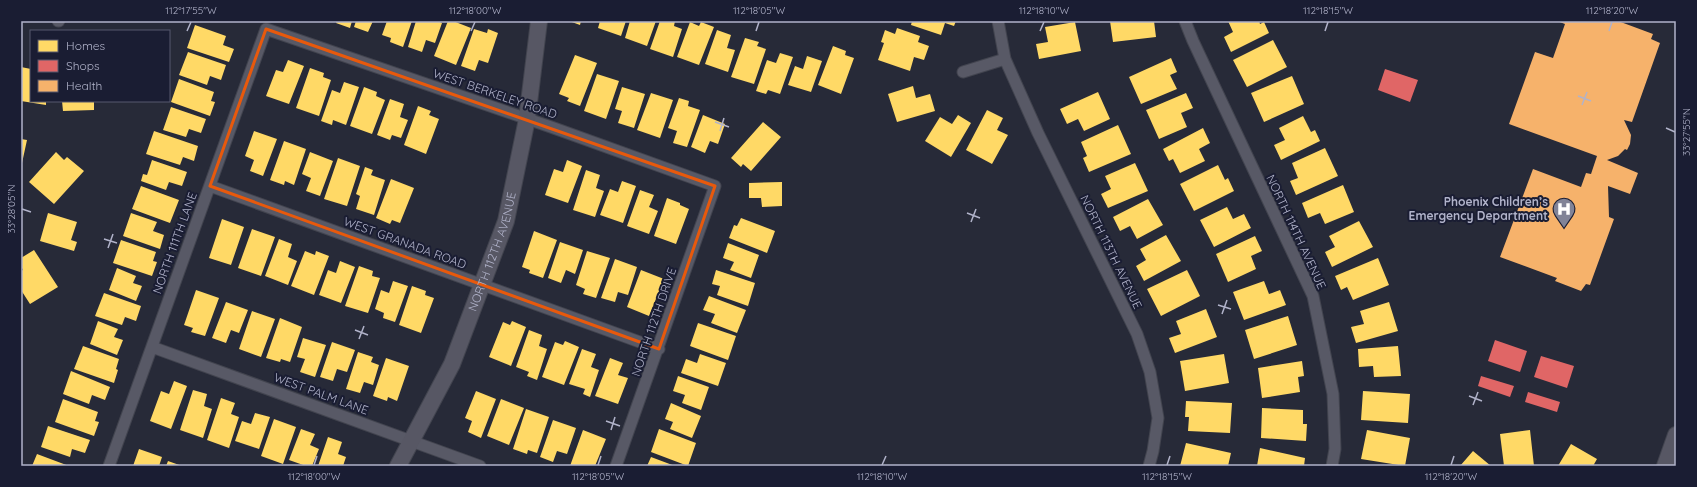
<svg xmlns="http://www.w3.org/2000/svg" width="1697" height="487" viewBox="0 0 1697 487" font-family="Quicksand,sans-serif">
<rect width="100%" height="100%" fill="#272a38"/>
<!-- homes -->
<path fill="#ffd966" d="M337,21H352L350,28L336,23Z
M356,21H373L368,32L354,27Z
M387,21H412L403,47L390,42L391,38L382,35Z
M416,21H437L442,23L435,43L426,40L422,52L408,47Z
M448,21H453L471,28L456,65L434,56Z
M569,21H581L580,25Z
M600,21H626L621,36L598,28Z
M630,21H656L647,46L625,38Z
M660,21H675L674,26L682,29L673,57L650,49Z
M912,21H956L954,26L945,23L941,35L911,25Z
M1110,21H1154L1156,37L1113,42Z
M1228,21H1259L1260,24L1264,22L1269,33L1231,52L1224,37L1233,32Z
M690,22L699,26L701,22L714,27L699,65L677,57Z
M1075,22L1081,51L1039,59L1036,44L1048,42L1045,27Z
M195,25L226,36L223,45L234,49L229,62L187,48Z
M897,28L920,36L918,42L929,46L924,60L914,57L910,71L878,60L884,43L881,42L885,30L895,34Z
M474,29L487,33L488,29L498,33L488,63L479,60L475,71L461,66Z
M717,30L731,35L727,48L735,50L728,72L705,64Z
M745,38L759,42L757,46L766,49L754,84L731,77Z
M1273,40L1287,67L1247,87L1233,60Z
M833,46L846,51L845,55L854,58L841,94L818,85Z
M188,52L226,65L221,80L210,76L207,85L179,75Z
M780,53L793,57L780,94L768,90L766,94L756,91L767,60L776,63Z
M575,55L597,63L580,106L567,101L569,98L559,94Z
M807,56L822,61L811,92L788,85L795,66L803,69Z
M1171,58L1177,72L1170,75L1177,89L1141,104L1129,77Z
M288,60L304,66L289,104L266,96L276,70L283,72Z
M21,67L31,69V101H46V105L21,101Z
M310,68L324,73L323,77L331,80L319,116L296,108Z
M597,74L619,81L606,119L584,111Z
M1292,76L1304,104L1264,122L1251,93Z
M179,79L214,92L211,101L215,102L210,116L171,102Z
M344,82L359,87L346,125L333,120L332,125L321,121L332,90L340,93Z
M913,86L916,98L930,94L935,111L897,122L888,94Z
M364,87L377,92L376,96L385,100L372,134L350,126Z
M622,87L645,94L634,128L618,123L622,111L615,109Z
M1098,92L1110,119L1084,131L1078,119L1067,124L1060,109Z
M651,93L673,100L660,138L637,130Z
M1186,93L1193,108L1181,113L1187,127L1159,139L1146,110Z
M679,98L689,101L688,106L700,110L687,147L673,143L677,131L668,128Z
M390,99L404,104L400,117L408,120L401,138L392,135L390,140L377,135Z
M62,101H94V110L63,111Z
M418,106L431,111L429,115L439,119L426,154L404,145Z
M171,107L206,119L201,133L189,129L186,137L163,130Z
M987,110L1003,118L997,130L1008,135L992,164L966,150Z
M703,115L725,124L718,144L710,141L705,153L691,147Z
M958,115L971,123L951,157L925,141L940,117L952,124Z
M1303,116L1311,132L1315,130L1320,141L1281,160L1274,145L1285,140L1279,128Z
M763,122L781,137L751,171L743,164L741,167L731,158Z
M1118,125L1131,154L1089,172L1083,158L1087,156L1081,142Z
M1203,128L1210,143L1199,149L1205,161L1180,173L1173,159L1169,161L1163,149Z
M154,131L198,146L194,161L183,157L180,165L146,154Z
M254,131L277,139L263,176L250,171L254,160L245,156Z
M21,139L27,140L22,163L21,162Z
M284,141L306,149L294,185L285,181L284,185L270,180Z
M1325,148L1338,176L1296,195L1290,181L1298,178L1292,163Z
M56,152L64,160L67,157L84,171L54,204L29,182Z
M310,152L333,161L320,196L306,191L311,178L302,174Z
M338,158L360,166L347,206L324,199Z
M152,160L187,172L182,186L169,182L166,190L141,181L143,174L147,175Z
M567,160L582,166L568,203L545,195L554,169L563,172Z
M1135,163L1148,191L1108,208L1101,194L1111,189L1105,176Z
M1218,165L1225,180L1228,178L1234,191L1194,211L1180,184Z
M365,167L373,170L371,175L385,180L374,215L356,209L360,196L356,194Z
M586,170L600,175L596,188L604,191L595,217L573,210Z
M391,179L414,188L400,223L392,220L390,224L376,218Z
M622,181L636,186L623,223L600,215L610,189L618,192Z
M782,182V206L762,207L761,198H749V183Z
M1343,185L1354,212L1325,224L1320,213L1308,218L1302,203Z
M141,186L179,200L170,223L132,209Z
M640,190L654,195L649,207L658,211L649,234L627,226Z
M667,198L680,203V205L689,209L676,244L654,236Z
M1148,199L1163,225L1137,239L1130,226L1120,231L1113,217Z
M1227,207L1233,219L1244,214L1251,228L1214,247L1200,220Z
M48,213L77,222L71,240L77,242L74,251L40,241Z
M131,213L157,222L153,231L164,235L160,249L123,236Z
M741,218L775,231L767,253L729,238L734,225L737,226Z
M222,219L244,227L231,265L209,258Z
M1359,221L1373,247L1332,267L1325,252L1335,247L1329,236Z
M252,229L275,237L261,276L238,268Z
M534,231L557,240L543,278L529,273L530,270L522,267Z
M1166,235L1181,261L1144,281L1136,266L1146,260L1140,249Z
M1255,236L1262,251L1251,256L1256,269L1228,282L1216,254Z
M279,239L292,244L288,257L297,261L288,285L265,276Z
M121,240L156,252L153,261L157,262L152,276L113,263Z
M560,242L583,250L575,274L566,270L561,283L548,278Z
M728,243L759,255L751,278L730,270L734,262L723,258Z
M34,250L58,287L30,304L21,290V271L23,270L21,266V258Z
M305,251L315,255L316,251L329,256L314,295L291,286Z
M587,251L610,258L596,298L583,294L585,289L576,285Z
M1378,258L1389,285L1353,300L1347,287L1341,290L1335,276Z
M615,259L637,267L628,295L618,292L615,302L601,298Z
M340,261L355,267L341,303L319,295L328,270L336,273Z
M359,266L373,271L372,276L380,278L368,313L345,306Z
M117,268L136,276L133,283L142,286L136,301L109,290Z
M641,270L664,279L649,316L627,307Z
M716,270L755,283L748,306L717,295L720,286L712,284Z
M1187,270L1200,296L1161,316L1147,289Z
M393,281L408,286L395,322L383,318L384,313L375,309L381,290L389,293Z
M1264,281L1269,294L1280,290L1286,305L1244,320L1233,292Z
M412,286L426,291L425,295L434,298L421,333L399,325Z
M196,290L219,298L205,336L191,332L193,328L184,325Z
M104,293L141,306L136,321L125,317L122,325L95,316Z
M709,296L746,310L737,333L711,323L715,314L703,310Z
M226,302L248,310L239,333L231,330L226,343L212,338Z
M1389,302L1398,331L1356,343L1351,327L1364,324L1360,311Z
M1206,309L1217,337L1175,353L1169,338L1181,334L1176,321Z
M252,311L275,319L261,357L239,349Z
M1288,316L1297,345L1254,359L1245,330Z
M280,318L302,327L290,362L281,359L280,362L266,358Z
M98,321L118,329L114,337L123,340L117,355L90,344Z
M512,321L526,327L511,366L489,357L503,322L510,325Z
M698,323L736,336L728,360L690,346Z
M529,330L542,335L539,346L547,349L537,380L527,376L529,372L516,367Z
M303,338L326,345L315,377L300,372L305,359L297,357Z
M565,341L579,347L564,385L542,377L555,342L563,345Z
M332,342L355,350L347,372L337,369L333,381L320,377Z
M83,346L119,359L116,369L118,370L114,383L74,369Z
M1398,346L1401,376L1374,377L1373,366L1359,367L1358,349Z
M582,349L596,354L591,367L599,370L590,397L583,394L585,389L569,384Z
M358,352L373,357L371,362L379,365L373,385L364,382L360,393L346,389Z
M700,354L726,363L718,386L681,373L686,359L697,363Z
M1224,354L1229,383L1185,391L1180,361Z
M386,358L409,366L397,401L388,397L387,401L373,396Z
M610,358L623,363L618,375L628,378L618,404L595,396Z
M1302,361L1304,376L1298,377L1300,392L1262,398L1258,368Z
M71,371L110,387L105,400L92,395L89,404L63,394Z
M678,376L709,387L701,410L682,403L685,395L673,391Z
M174,381L187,386L171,429L150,421L161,391L169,394Z
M193,390L207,394L204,406L212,409L203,438L180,430Z
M476,391L496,399L481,438L468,432L472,421L465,418Z
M1363,391L1410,394L1408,423L1361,420Z
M221,398L235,403L231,414L239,417L229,448L207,440Z
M63,399L98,412L95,421L99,422L94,436L55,422Z
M501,399L524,408L509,445L487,436Z
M1186,401L1232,403L1230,433L1188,431L1189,417H1185Z
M671,403L701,416L692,438L670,429L673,422L665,419Z
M1262,408L1303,410V424H1307L1306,441L1261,438Z
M526,409L549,417L537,453L528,450L527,454L513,449Z
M255,413L270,417L259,449L235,441L242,421L251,424Z
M274,419L296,427L283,464L261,456Z
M553,420L576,428L567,454L557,451L553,462L540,457Z
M48,426L90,440L85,453L72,449L70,457L41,447Z
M301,429L315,434L310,445L319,449L312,466H306L289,460Z
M659,429L696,443L688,466L651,452Z
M583,430L606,439L595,466H570Z
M1367,430L1410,438L1405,466L1361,459Z
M1530,430L1534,466H1504L1500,434Z
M328,437L342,442L338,454L346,457L343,466H318Z
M1186,443L1231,453L1228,466H1180Z
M1571,444L1597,459L1593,466H1558Z
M1260,448L1305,458L1304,466H1257Z
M139,449L162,457L159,466H133Z
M1473,451L1491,466H1460Z
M37,454L69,466H32Z
M651,457L675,466H647Z
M168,461L182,466H166Z"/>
<!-- shops -->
<path fill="#e06666" d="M1385,69L1418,80L1410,102L1378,90Z
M1495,340L1527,351L1520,372L1488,361Z
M1541,356L1574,366L1567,388L1534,377Z
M1481,376L1514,386L1510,397L1478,386Z
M1528,392L1560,402L1557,412L1525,402Z"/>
<!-- health -->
<path fill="#f6b26b" d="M1557,21H1618L1653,34L1651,39L1660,43L1632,122L1624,120L1631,135L1630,144L1627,150L1625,149L1618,156L1607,160L1638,173L1630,194L1608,186L1609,217L1614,219L1590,285L1586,284L1581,291L1555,281L1557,278L1500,257L1533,169L1581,187L1586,173L1591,174L1597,156L1509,124L1535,52L1553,58L1565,24Z"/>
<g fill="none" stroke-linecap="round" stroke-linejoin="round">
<!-- street casing -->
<g stroke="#42444f" stroke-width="13">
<path id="street" d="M58,21H59
M998,21L1005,59L1038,133L1137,334L1150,372L1158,418L1153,451L1149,466
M1185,21L1193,41L1313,296L1333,394L1335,449L1332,466
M963,72L1005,59
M210,186L659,349
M152,347L480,466
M109,466L266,29L551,127L715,186L616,466"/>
</g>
<!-- secondary casing -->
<g stroke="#42444f" stroke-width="18">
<g id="secondary">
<path id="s1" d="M398,466L452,364L506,221L527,119L539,21"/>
<path d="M1665,466L1676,435"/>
</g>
</g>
<!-- street -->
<use href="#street" stroke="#585966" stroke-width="11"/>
<!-- secondary -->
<use href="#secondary" stroke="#575764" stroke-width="16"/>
</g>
<!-- marked area -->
<path fill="none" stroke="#e8590c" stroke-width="3" stroke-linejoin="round" d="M266,29L715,186L659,349L210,186Z"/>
<!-- ticks -->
<path fill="none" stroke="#b1b3ca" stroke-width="1.5" d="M187,31L191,22M471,31L475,22M756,31L759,22M1040,31L1044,22M1325,31L1328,22M1609,31L1612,22M1578,96L1591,101M1582,105L1587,92M715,122L729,127M1666,128L1675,132M720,131L724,118M22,209L31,212M967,213L980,218M971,222L976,209M104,239L117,243M108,248L113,234M1218,305L1231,309M1222,314L1227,300M355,330L368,335M359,339L364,326M1469,396L1482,401M1473,405L1478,392M606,421L620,426M611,430L615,417M314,465L317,456M598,465L601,456M882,465L886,456M1167,465L1170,456M1451,465L1454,456"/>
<!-- icons -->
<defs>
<g id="hospital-pin" transform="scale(1.15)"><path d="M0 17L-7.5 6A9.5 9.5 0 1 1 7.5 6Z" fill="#818397" stroke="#1a1d33"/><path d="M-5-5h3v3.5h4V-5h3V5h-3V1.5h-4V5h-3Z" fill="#fff"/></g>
</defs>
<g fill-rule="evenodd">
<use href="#hospital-pin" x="1564" y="209"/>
</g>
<g text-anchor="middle" stroke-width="4" stroke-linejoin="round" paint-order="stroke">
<!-- street labels -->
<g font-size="12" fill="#b1b3ca" stroke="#1a1d33">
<text transform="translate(495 94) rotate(19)" y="4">WEST BERKELEY ROAD</text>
<text transform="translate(1296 232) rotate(65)" y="4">NORTH 114TH AVENUE</text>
<text transform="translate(175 243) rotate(-70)" y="4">NORTH 111TH LANE</text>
<text transform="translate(405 243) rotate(20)" y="4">WEST GRANADA ROAD</text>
<text dy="4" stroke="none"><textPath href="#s1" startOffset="235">NORTH 112TH AVENUE</textPath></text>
<text transform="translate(1111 252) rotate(64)" y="4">NORTH 113TH AVENUE</text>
<text transform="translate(654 322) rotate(-71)" y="4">NORTH 112TH DRIVE</text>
<text transform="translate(321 394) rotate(20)" y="4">WEST PALM LANE</text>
</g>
<!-- poi labels -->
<g font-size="12" font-weight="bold" fill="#b1b3ca" stroke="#1a1d33" text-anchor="end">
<text x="1548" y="206">Phoenix Children’s<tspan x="1548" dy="14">Emergency Department</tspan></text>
</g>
</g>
<!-- border -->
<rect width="1697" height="487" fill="none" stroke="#1a1d33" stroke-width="44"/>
<!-- legend -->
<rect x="30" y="30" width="140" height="72" fill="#1a1d33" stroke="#56596f"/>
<rect x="38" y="40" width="20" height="12" fill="#ffd966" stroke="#56596f"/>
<text x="66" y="50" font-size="12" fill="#b1b3ca">Homes</text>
<rect x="38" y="60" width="20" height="12" fill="#e06666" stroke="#56596f"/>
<text x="66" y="70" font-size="12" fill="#b1b3ca">Shops</text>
<rect x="38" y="80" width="20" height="12" fill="#f6b26b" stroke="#56596f"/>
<text x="66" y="90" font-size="12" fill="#b1b3ca">Health</text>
<rect x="22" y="22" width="1653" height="443" fill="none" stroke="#b1b3ca" stroke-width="1.5"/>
<g font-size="10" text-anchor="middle" fill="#b1b3ca">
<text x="191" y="14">112°17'55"W</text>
<text x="475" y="14">112°18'00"W</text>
<text x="759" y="14">112°18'05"W</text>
<text x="1044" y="14">112°18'10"W</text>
<text x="1328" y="14">112°18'15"W</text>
<text x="1612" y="14">112°18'20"W</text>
<text transform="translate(1686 132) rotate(-90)" y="4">33°27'55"N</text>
<text transform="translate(11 209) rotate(-90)" y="4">33°28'05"N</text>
<text x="314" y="480">112°18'00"W</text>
<text x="598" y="480">112°18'05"W</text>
<text x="882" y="480">112°18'10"W</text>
<text x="1167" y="480">112°18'15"W</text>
<text x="1451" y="480">112°18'20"W</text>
</g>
</svg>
